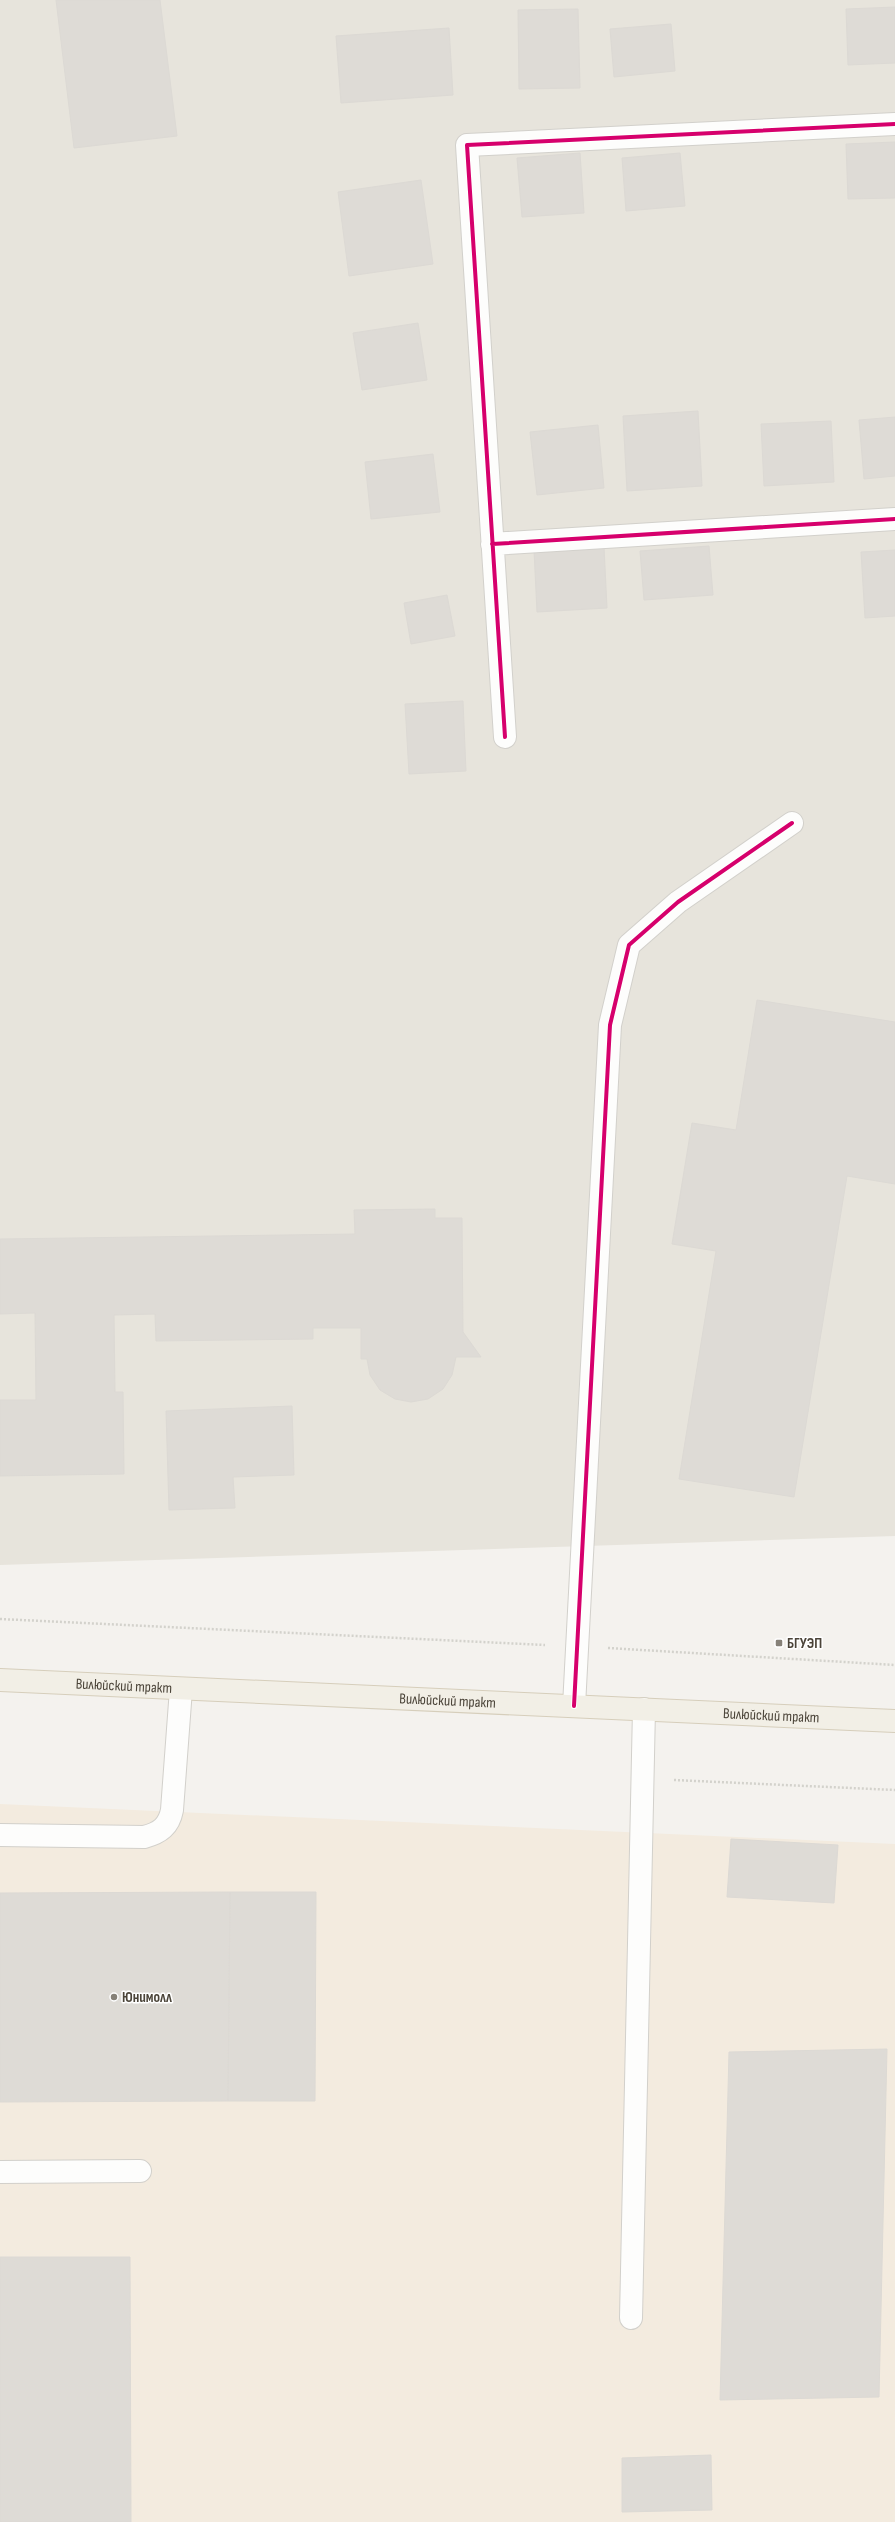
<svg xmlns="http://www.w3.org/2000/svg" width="895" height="2522" viewBox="0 0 895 2522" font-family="'Sofia Sans Condensed',sans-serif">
<rect width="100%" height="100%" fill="#f4f2ee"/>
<!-- residential -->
<path fill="#e7e4dc" d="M0,0H895V1536L0,1565Z"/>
<!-- commercial -->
<path fill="#f3ebdf" d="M0,1804L895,1844V2522H0Z"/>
<!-- building -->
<path fill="#dedbd6" stroke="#dcd9d4" d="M56,0H160L177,136L74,148Z
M895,7V63L848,65L846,9Z
M578,9L580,88L519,89L518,10Z
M671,24L675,71L614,77L610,29Z
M449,28L453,95L341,103L336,36Z
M895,142V198L848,199L846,144Z
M580,153L584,213L522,217L517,158Z
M680,153L685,206L626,211L622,158Z
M421,180L433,264L349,276L338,192Z
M418,323L427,380L362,390L353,333Z
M698,411L702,486L627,491L623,416Z
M895,417V476L864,479L859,420Z
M831,421L834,482L764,486L761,424Z
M598,425L604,488L537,495L530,432Z
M433,454L440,512L371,519L365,462Z
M709,546L713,595L644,600L640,551Z
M604,547L607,608L537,612L534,550Z
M895,550V616L865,618L861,552Z
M447,595L455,636L411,644L404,603Z
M463,701L466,771L409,774L405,704Z
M757,1000L895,1022V1184L847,1176L794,1497L679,1479L716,1251L672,1244L692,1123L736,1130Z
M435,1209V1218H462L463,1332L481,1357H456L452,1375L443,1389L428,1399L411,1402L395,1399L380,1390L370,1375L367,1359H361V1328H313V1339L156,1341L155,1314L114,1315L115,1392H123L124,1474L0,1476V1400H36L35,1313L0,1314V1239L355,1234L354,1210Z
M292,1406L294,1475L233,1477L235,1508L169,1510L166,1411Z
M731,1839L838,1845L834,1903L727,1897Z
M230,1892L228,2101L0,2102V1893Z
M230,1892H316L315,2101H228Z
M887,2049L879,2397L720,2400L729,2052Z
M0,2257H130L131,2522H0Z
M711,2455L712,2510L622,2512V2458Z"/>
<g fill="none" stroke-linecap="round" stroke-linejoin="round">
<!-- minor casing -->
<g stroke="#d2d0cb" stroke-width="24">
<path id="minor" d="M492,544L895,519
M505,737L467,145L895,124
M574,1706L610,1025L629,945L678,902L792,823
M0,1835L144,1837C160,1833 169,1826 172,1810L181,1689
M0,2172L140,2171
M631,2318L644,1709"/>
</g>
<!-- major casing -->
<g stroke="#d6cebb" stroke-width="24">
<g id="major">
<path id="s1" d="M0,1680L895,1721"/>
</g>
</g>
<!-- path -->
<path stroke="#d3d2cc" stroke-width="2.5" stroke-dasharray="2 2" stroke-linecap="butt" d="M0,1619L545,1645
M608,1648L895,1665
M674,1780L895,1790"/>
<!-- minor -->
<use href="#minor" stroke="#fdfdfc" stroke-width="22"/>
<!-- major -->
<use href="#major" stroke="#f2efe6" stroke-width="22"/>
<!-- cycleway casing -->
<g stroke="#fff" stroke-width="6">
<path id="cycleway" d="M492,544L895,519
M505,737L467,145L895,124
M574,1706L610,1025L629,945L678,902L792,823"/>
</g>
<!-- cycleway -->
<use href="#cycleway" stroke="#d6006c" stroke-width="4"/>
</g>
<!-- markers -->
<g fill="#868178" stroke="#fff" stroke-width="1.5">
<rect x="775" y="1639" width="8" height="8" rx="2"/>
<circle cx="114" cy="1997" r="4"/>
</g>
<g text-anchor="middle" stroke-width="3" stroke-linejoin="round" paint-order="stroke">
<!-- poi labels -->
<g font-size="15" font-weight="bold" fill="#4b4439" stroke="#fff" text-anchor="start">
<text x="787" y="1648">БГУЭП</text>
<text x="122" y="2002">Юнимолл</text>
</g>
<!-- street labels -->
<g font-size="15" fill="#4b4439" stroke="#fff">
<text dy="5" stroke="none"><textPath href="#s1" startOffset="124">Вилюйский тракт</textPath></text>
<text dy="5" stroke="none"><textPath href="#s1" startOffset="448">Вилюйский тракт</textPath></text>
<text dy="5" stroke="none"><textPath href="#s1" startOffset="772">Вилюйский тракт</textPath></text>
</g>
</g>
</svg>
